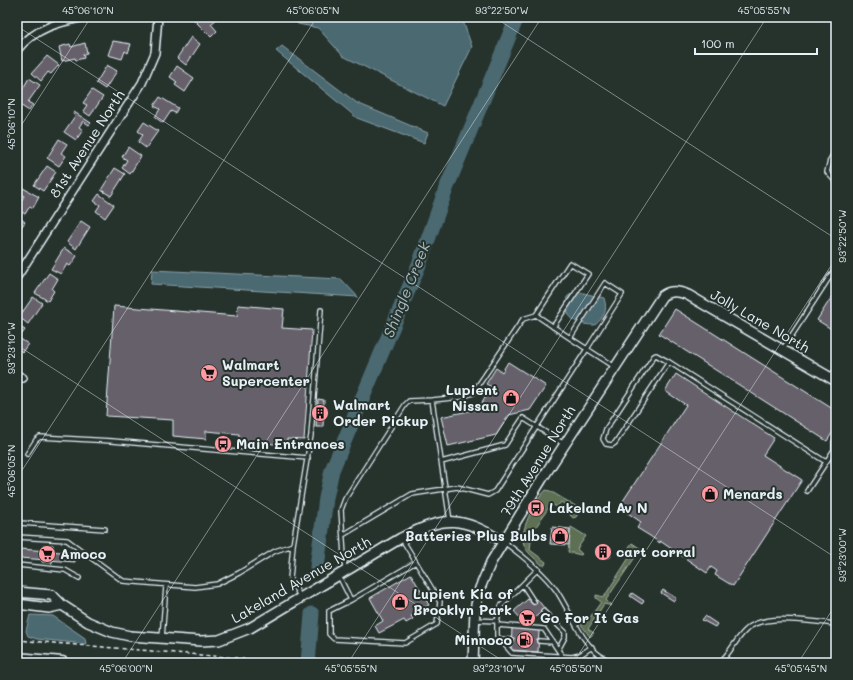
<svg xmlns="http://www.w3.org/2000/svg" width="853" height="680" viewBox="0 0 853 680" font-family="Mali,sans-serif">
<rect width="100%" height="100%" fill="#26332d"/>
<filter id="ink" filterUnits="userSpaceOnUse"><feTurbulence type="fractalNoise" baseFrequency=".025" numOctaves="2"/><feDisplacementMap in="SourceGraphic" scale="8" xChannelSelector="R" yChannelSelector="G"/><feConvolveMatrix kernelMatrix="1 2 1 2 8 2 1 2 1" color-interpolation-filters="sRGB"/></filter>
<g filter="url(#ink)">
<!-- green -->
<path fill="#5d7053" stroke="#a2b0a6" d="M546,490L550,491L579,508V512L576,517L573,518L570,515L573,510L561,502L557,507L551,504L532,533L530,550L546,562L545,565H542C537,560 528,554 525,547C517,533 535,501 546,490Z
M571,527L586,536L577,549L582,554L581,555L568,552Z
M632,543L644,551V556L638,553L606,600L612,606L604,604L588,629L594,633L590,637L580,623L581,620L586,623L601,602L596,598V595L604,597L632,553L629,547Z"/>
<!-- water -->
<path fill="#4b6971" stroke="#8a9fa7" d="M292,17H465L463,21L472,47L443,106L343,56L318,28L298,24Z
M282,46L357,103L428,133L424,143L357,118L276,51Z
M152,270L341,279L358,297L151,284Z
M575,291L604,298C608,311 604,317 595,325C576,325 563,318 567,297Z
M30,615L53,616L85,638L86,644L37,639L28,636L26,631Z"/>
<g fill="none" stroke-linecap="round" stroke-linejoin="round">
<!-- river -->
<path stroke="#4b6971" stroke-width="15" d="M317,567L326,498L332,470L420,262L446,189L517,17
M308,663L312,614"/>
</g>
<!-- building -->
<path fill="#66616b" stroke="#e8f1f8" d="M197,17H219L211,24L217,31L211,37L194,20Z
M191,37L200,44L186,65L177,58Z
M113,41L131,44L128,53L125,51L122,59L108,55Z
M85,43L87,53L83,54L84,58L76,60L75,58L62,61L59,47L70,44L71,47Z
M47,56L59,65L51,74L48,72L41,81L32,73Z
M107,65L117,71L105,89L96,83Z
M177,66L194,78L185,92L175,85L177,82L170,77Z
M29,78L40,85L28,102L33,105L29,111L17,103V92L18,90L21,92Z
M92,90L103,97L90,116L83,111L87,105L83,103Z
M160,97L178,108L175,113L171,111L163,123L155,117L160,109L154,106Z
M74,112L91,123L89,125L83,121L79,127L83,130L76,140L64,132L75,116L73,114Z
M144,122L158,131L146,148L138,142L143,135L138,131Z
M59,139L67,144L61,153L66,156L59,166L47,158Z
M128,147L141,156L130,174L122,168L127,160L122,157Z
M47,166L56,172L43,191L34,185Z
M115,168L125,174L111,196L101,190Z
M23,188L39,197L33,208L30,206L25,214L17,209L24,196L20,193Z
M99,194L114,205L105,218L96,211L100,205L94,201Z
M17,216L25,222L17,233Z
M81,221L90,227L76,249L67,242Z
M64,248L77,256L70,266L67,264L61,274L51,269Z
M49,273L58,279L52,289L54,291L48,301L35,293Z
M836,290V332L817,320Z
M33,297L42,303L28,324L19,317Z
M238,305L284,309L282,328L312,330L304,440L287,439V445L239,441V434L206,431V439L173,436V420L106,416L114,306L237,316Z
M675,309L836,411V427L827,441L659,334Z
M17,325L25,330L19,338L28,344L22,352L17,348Z
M508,362L546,386L530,410L509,415L496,435L448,446L441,417L478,409L492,387L486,384L496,368L502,372Z
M676,374L774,438L763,455L802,480L733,586L715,575L717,571L711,567L707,573L660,541V543L650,536L637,528L641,522L619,507L686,405L665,391Z
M318,399L324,400L323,427H316Z
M552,527L570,529L569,545L550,544Z
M43,545H53L52,563L42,562Z
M598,547L611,556L609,558L596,550Z
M20,549L75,553V562L19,558Z
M411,574L429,605L411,616L413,619L406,623L404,620L379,633L375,626L383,621L370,598Z
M663,590L676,598L674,601L661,593Z
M632,593L644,601L642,604L630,596Z
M528,599L532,604L537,599L545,609L526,625L514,611Z
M705,616L717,624L715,627L702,620Z
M512,628L539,630L538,652L511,650Z"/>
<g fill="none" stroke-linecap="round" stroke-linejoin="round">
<!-- service casing -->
<g stroke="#e8f1f8" stroke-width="6">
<path id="service" d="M836,150L830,160L827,172L836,182
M553,327L588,274L570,263L536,315L570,338L605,283L622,294L587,349L615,367
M783,349L836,267
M669,362L656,355L654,356L606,429L603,439L606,444L612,445L615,443L669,362L826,462
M831,377L836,369
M836,449L834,450V442L836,439
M27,454L36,440L40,437L112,441L308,458
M441,462L505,445L523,418L564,444
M807,491L834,450
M450,521L432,400L462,397L473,393L523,319L536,315
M20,523L105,529
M343,535L412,494L457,487L488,495L495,491L587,349L570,338
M17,537L67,540L123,581L195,587L217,584L239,573L275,551L293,545
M504,542C523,556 542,571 556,590C570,610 583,649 606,659C614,662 624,662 633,663
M17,565L65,570L79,578
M538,569L501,606L497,621V636L512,653L572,657L580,655L592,647
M345,571L341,510L345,499L405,405L409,401L432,400
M339,576L351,600L329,611V634L334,639L405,643L437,624L440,602L402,539
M523,585L534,602
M301,598L290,579L293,545L311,435L321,310
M351,600L416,562
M543,611L565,632V637L558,650
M475,620L497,621
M497,625L544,629L562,656
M162,638L166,586
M500,639L512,640
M539,641L553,642
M719,663C730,654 735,640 746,630C763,612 813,622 836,624"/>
</g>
<!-- minor casing -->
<g stroke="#e8f1f8" stroke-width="10">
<path id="minor" d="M17,50C35,28 59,22 85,17
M17,277L142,83L155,53L158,17
M17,375L23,378"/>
</g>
<!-- tertiary casing -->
<g stroke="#e8f1f8" stroke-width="12">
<path id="tertiary" d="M17,592L52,595L62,605L88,622L112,632L130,636L201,641L219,640L250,628L401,538C447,515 460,516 504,542
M17,604L49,608L62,605
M473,663L475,609L480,588L491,562L542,479L662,296C670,290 679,291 688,295L836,381"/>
</g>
<!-- trunk casing -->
<g stroke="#e8f1f8" stroke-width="15">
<path id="trunk" d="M17,659L62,663"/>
</g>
<!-- path -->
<path stroke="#e8f1f8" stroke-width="1.5" stroke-dasharray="4 3" stroke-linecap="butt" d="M17,640L237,658L268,663"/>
<!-- service -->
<use href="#service" stroke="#26332d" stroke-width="3.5"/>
<!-- minor -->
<use href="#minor" stroke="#26332d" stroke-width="7"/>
<!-- tertiary -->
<use href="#tertiary" stroke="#26332d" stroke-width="9"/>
<!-- trunk -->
<use href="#trunk" stroke="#26332d" stroke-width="12"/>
</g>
</g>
<!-- ticks -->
<path fill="none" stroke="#e8f1f8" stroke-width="1" stroke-opacity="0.45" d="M494,17L836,239M17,26L836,558M17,132L91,17M17,345L506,663M17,478L317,17M122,663L542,17M348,663L767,17M573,663L836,258M798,663L836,604"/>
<!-- icons -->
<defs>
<g id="supermarket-disc" transform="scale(0.9)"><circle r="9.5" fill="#ff9aa2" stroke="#26332d"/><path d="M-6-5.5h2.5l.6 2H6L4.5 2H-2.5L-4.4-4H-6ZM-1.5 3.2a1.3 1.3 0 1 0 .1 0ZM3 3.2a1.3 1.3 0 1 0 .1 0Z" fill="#111"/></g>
<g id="shop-disc" transform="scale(0.9)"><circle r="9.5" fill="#ff9aa2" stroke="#26332d"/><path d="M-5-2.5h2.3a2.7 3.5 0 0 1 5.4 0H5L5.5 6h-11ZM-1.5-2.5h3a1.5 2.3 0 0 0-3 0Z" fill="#111"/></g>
<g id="building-disc" transform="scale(0.9)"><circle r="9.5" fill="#ff9aa2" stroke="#26332d"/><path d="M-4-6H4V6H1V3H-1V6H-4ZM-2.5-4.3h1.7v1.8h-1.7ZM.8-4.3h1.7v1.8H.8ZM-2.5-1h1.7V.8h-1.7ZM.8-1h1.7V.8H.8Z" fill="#111"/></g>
<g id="bus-disc" transform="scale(0.9)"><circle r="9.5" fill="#ff9aa2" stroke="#26332d"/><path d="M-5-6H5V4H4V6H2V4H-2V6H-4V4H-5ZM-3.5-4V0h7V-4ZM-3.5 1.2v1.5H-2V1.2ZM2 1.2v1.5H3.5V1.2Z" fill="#111"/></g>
<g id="fuel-disc" transform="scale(0.9)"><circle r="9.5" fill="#ff9aa2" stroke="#26332d"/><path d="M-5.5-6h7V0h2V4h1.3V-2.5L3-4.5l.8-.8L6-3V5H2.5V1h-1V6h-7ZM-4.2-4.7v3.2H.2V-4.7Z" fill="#111"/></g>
</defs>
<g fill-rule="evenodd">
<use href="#supermarket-disc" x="209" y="373"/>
<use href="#shop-disc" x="511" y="398"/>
<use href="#building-disc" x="320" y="413"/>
<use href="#bus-disc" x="223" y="444"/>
<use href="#shop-disc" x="710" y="494"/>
<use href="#bus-disc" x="536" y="508"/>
<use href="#shop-disc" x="560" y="536"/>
<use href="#building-disc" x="603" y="552"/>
<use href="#supermarket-disc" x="47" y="554"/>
<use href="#shop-disc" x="400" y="602"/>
<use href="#supermarket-disc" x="527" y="618"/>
<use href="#fuel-disc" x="525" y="640"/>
</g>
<g text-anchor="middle" stroke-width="4" stroke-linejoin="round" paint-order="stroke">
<!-- street labels -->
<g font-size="14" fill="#e8f1f8" stroke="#26332d">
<text transform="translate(87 144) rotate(-57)" y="5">81st Avenue North</text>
<text transform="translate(760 321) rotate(30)" y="5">Jolly Lane North</text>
<text transform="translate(538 461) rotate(-58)" y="5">79th Avenue North</text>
<text transform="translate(301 580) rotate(-30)" y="5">Lakeland Avenue North</text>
</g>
<!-- poi labels -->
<g font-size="14" font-weight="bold" fill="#e8f1f8" stroke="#26332d" text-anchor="start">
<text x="222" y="370">Walmart<tspan x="222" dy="16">Supercenter</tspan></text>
<text x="498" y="395" text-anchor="end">Lupient<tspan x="498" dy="16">Nissan</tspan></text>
<text x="333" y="410">Walmart<tspan x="333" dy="16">Order Pickup</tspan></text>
<text x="236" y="449">Main Entrances</text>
<text x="723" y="499">Menards</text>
<text x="549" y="513">Lakeland Av N</text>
<text x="547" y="541" text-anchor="end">Batteries Plus Bulbs</text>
<text x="616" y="557">cart corral</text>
<text x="60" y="559">Amoco</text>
<text x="413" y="599">Lupient Kia of<tspan x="413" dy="16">Brooklyn Park</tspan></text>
<text x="540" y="623">Go For It Gas</text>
<text x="512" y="645" text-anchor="end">Minnoco</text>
</g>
<!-- water labels -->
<g font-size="15" font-style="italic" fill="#a9bbc2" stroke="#26332d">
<text transform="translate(407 290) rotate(-68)" y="5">Shingle Creek</text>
</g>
</g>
<!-- margin -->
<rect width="853" height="680" fill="none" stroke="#26332d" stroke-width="44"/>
<!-- scale -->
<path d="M695 48v6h122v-6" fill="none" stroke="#e8f1f8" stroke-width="2"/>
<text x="701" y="48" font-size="12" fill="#e8f1f8" stroke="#26332d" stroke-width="3" paint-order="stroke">100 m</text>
<rect x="22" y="22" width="809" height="636" fill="none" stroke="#e8f1f8" stroke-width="1.5"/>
<g font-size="10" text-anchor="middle" fill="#e8f1f8">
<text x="88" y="14">45°06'10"N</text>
<text x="313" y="14">45°06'05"N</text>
<text x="502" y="14">93°22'50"W</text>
<text x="764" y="14">45°05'55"N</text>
<text transform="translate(11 124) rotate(-90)" y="4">45°06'10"N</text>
<text transform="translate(842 236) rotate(-90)" y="4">93°22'50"W</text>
<text transform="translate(11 348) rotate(-90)" y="4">93°23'10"W</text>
<text transform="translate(11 471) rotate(-90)" y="4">45°06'05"N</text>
<text transform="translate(842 555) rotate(-90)" y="4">93°23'00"W</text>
<text x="126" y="672">45°06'00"N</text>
<text x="351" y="672">45°05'55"N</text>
<text x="499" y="672">93°23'10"W</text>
<text x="576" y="672">45°05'50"N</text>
<text x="801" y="672">45°05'45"N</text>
</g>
</svg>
